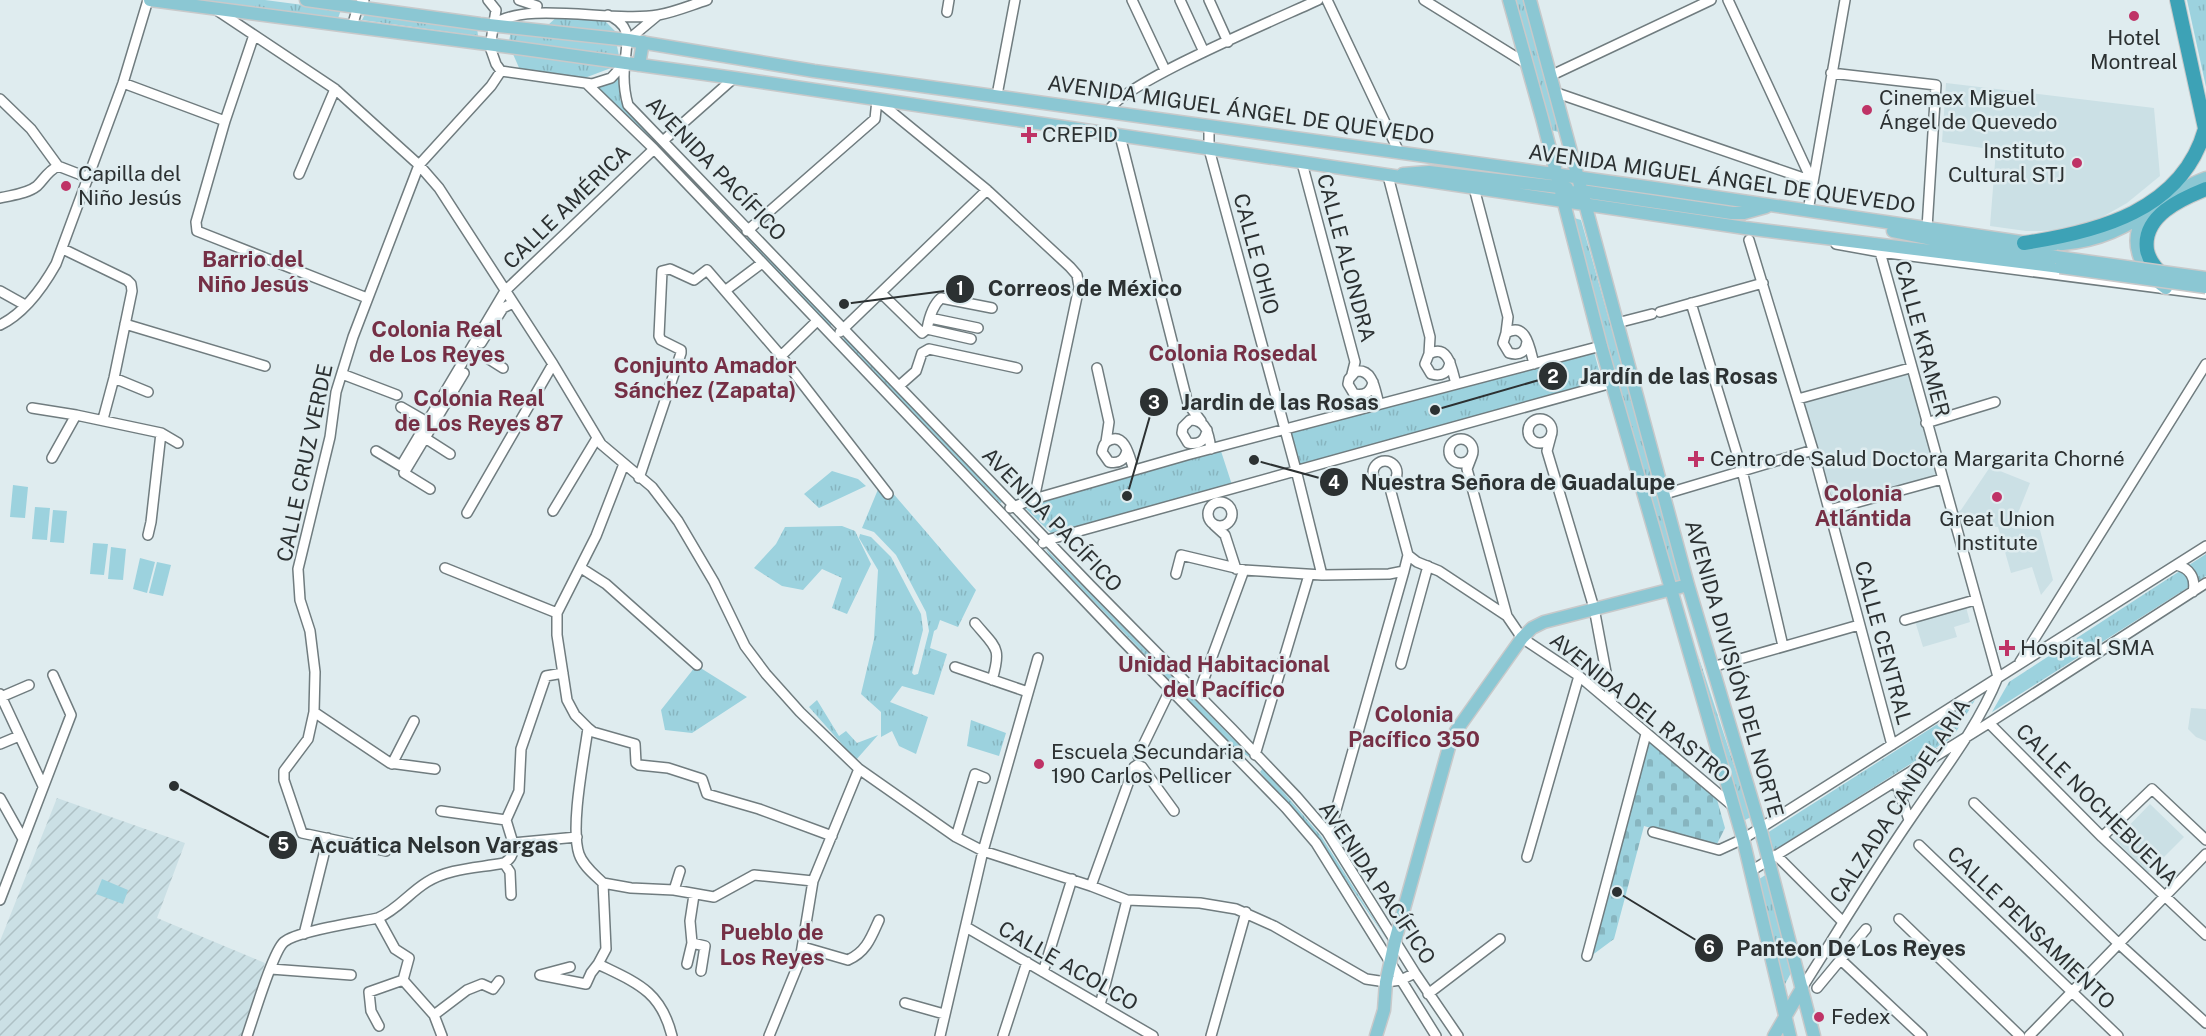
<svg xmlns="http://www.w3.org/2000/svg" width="2206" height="1036" viewBox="0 0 2206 1036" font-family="'Public Sans',sans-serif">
<defs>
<pattern id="industrial-furrows" width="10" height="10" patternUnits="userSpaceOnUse" patternTransform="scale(1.5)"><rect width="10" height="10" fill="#cbe0e5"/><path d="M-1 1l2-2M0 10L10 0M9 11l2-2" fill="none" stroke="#aec1c5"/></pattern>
<pattern id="grass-tufts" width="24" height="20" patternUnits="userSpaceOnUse" patternTransform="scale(1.5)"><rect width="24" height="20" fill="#9cd2de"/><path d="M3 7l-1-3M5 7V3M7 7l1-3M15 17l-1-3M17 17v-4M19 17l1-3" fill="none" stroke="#87b5bf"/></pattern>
<pattern id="cemetery-stones" width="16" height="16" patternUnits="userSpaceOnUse" patternTransform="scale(1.5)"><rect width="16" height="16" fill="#9cd2de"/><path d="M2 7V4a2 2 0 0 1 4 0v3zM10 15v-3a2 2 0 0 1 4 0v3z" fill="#87b5bf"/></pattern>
</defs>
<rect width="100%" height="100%" fill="#dfecef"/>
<!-- built -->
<path fill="#cbe0e5" d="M1946,83L2154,108L2160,176L2127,203L2097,220L2055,230L2040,231H2026L1990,226L1996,150L1942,142Z
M1910,368L1942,479L1830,509L1798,400Z
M1990,467L2030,483L2012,528L2040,530L2053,580L2041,595L2032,567L2011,573L1998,527L1958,524L1954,514L1961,510Z
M1966,607L1970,622L1954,627L1957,637L1923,647L1915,621Z
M2191,708L2206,709V741L2196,737L2188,729Z
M2150,804L2184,837L2148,873L2115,840Z"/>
<!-- industrial -->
<path fill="url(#industrial-furrows)" d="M57,798L185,843L157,918L265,963L241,1036H0V941Z"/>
<!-- grass -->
<path fill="url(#grass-tufts)" d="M180,0H265L341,10L337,21Z
M1514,0H1523L1559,132L1550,130Z
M2187,0H2206V87Z
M365,14L477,27L478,36L362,20Z
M558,16L605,21L618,34L548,25Z
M511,31L617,46L619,56L509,41Z
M513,54L611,68L582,79L520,70Z
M620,77V100L739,226L737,229L597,87Z
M1571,217L1581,220L1682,579L1673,582Z
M750,236L833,324L829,327L746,239Z
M845,337L1002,502L1000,503L843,339Z
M1594,352L1602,381L1546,399L1301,468L1290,429Z
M1220,448L1232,485L1054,536L1023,506Z
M832,471L858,479L866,486L819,508L804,494Z
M879,477L976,590L958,627L940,620L937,629L934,631L930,648L947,654L934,695L902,686L890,702L928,717L916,754L899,746L892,731L881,737V712L861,694L874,639L878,570L859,538L860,534L871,537L891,557L921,614L923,630L912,673L914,675L918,674L929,631L926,612L896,555L874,532L862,528L879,487Z
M842,526L855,531L871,564L847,614L832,608L842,578L822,569L803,590L782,586L754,568L776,544L785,527Z
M1045,548L1253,759L1237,750L1050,556Z
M2206,554V576L1992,712L2009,682Z
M1697,652L1751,817L1743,821Z
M695,667H699L747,697L692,733L665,730L661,710Z
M817,700L839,736L846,731L857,743L878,735L856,760L809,707Z
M1975,700L1953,737L1770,853L1764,835Z
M971,720L1006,733L999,756L967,746Z
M1263,768L1321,836L1387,940L1318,839L1260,772Z
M1767,874L1792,971L1783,988L1756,881Z"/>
<!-- cemetery -->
<path fill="url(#cemetery-stones)" d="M1648,738L1716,796L1725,828L1716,846L1644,826L1614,939L1591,956Z"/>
<!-- pitch -->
<path fill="#9cd2de" d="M13,485L28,487L25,518L10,517Z
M35,507L50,508L47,540L32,539Z
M53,510L67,511L64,543L50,542Z
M93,543L108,544L104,575L90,574Z
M111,547L126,549L123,580L108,579Z
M140,558L155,562L147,593L133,589Z
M157,562L171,565L163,596L149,593Z
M102,879L128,890L123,904L96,894Z"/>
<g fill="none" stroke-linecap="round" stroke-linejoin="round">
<!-- minor casing -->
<g stroke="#707c7f" stroke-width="12">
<path id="minor" d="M488,0L496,10L490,47L496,64L501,71L592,84L611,78L624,64
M519,0L537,6
M1132,0L1165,70
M1180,0L1204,52
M1209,0L1228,42
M1327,0L1399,152
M1424,0L1527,64
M1728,0L1812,181
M215,9L335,89L419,165L439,188L553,364L601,444L652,487L678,521L714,582L745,646L766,674L800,712L859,769L956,837L983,851L1091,886L1127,900L1200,903L1236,909L1274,926L1366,979L1386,982L1401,980L1415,973
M947,12L949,0
M608,15C633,26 627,40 625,62C623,77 624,91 628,105L1090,585L1232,729L1296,796L1327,832L1415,973L1458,1036
M493,25C525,0 613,23 658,15C675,12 691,5 707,0
M352,27L358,6L364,0
M254,35L225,121L196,222L197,231L367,298
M628,40L658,15
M1831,73L1936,85L1927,228
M1550,76L1711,0
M123,83L225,121
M587,84L654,149L1121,639L1286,808L1316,843L1436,1036
M1554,92L1812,181
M997,95L1015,0
M0,99L31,129L58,166
M877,100L987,190L1070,267L1077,275L1079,287L1034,499
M1109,111C1120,84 1284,16 1318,0
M1209,126V149L1296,470L1322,575
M1120,136L1188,404L1201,421
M664,140L734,78
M1302,163L1355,362L1352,374
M58,166L89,178
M299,174L335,89
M1388,176L1430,337L1429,354
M1474,188L1508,317L1506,333
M0,198C12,195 27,194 37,186C44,179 48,171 58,166
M1808,211L1845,0
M747,231L875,119L877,100
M1749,240L1813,450L1892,745
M1836,244L1880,252L2206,294
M63,249L127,280L131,284L132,291L114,378L103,419
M1880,252L1998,677
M726,290L762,263
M0,291L25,305
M881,293L922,333L927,329C929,318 933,305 941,298L992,308
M1691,303L1742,470L1783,646
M1660,312L1763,283
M930,318L978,328
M1617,323L1652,314
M125,324L265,366
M0,325C25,313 43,287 56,264L123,83L148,0
M927,329L971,339
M840,332L987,190
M1527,341C1526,352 1520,356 1509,353L1503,343L1506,333C1527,321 1530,350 1534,364
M481,343L503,308L513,303
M476,351L503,368
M781,356L817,321
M1450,362C1448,373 1442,377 1431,374L1425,364L1429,354C1449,343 1452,370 1456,384
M1097,368L1109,422L1106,442
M342,374L397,395
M114,378L148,392
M1373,382C1371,392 1365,396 1354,394L1348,384L1349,379L1356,371C1374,369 1375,391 1379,404
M899,386L916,371L922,353L929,349L1017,368
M1798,399L1910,368
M401,407L427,422
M32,408L76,415
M1528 431a12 12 0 1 1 24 0a12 12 0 1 1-24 0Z
M1926,423L1995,402
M1207,430C1205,441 1199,445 1188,443L1182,433L1183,427L1190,420C1207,419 1209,436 1211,449
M161,433L178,443
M1551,436L1547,451L1594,608L1612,704
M425,438L404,473L430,489
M1449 451a12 12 0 1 1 24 0a12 12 0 1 1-24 0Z
M1127,450C1125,460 1119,464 1109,462L1102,452C1103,447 1104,442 1110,440C1126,433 1130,460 1134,470
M376,451L401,466L505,291L654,149
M450,454L425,438L464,373
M1472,456L1467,469L1507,616
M52,458L76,415L161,433L151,522L148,535
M1373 473a12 12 0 1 1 24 0a12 12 0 1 1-24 0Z
M624,464L596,536L557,613V635L567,700L575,715L588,728C584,758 570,827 579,854C583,866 595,875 603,883L606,949L598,964C637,983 661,991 672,1036
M639,478L681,353V350L661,340L659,336L662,271L670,269L694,280L707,270L781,356L888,494
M1665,494L1813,450
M1208 514a12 12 0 1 1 24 0a12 12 0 1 1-24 0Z
M1010,508L1034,499L1187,455L1601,346
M1829,510L1942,479
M553,511L597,438
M467,513L553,364
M1214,525L1225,535L1236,569
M1043,543L1047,540L1612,383
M1408,555L1417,562L1439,571L1507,616L1522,638L1579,676L1734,807
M2176,565C2190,568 2196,578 2193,592
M445,568L557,613
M581,568L606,584L697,665
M1176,574L1181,555L1244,570L1322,575L1389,574L1404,571L1408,555L1391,492L1392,483
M1905,620L1975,600
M975,623C996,648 1002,647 992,680
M2020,662L2206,364
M1401,664L1428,566
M955,667L1028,692
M1712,667L1859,625
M0,694L43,786
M1198,695L1244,570
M1,697L29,685
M314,712L390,763L435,769
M1989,723L2102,837L2206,935
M588,728L593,732L635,744L636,763L639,765L668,768L702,779L707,794L759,809L832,836
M0,744L19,736
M1255,755L1309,575
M1138,756L1170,690
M392,764L414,721
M1896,782L1909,820
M0,798L23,839
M1974,803L2118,943L2206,1023
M441,811L506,820
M1327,832L1334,817L1404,571
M1653,832L1719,850L1743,839L2206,546
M956,837L975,774L985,778
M2102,837L2152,789L2206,840
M513,843L506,820L519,791L521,749L546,676L563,673
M1919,845L2118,1036
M386,851L302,833L284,780V771L308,739L314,712L315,672L310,631L300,600L298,569L330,437L336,392L353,337L419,165L491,86L501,71
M1776,855L1843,922
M1527,857L1579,676
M504,863L510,872L511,895
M1751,871L1989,723L2206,583
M603,883L631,888L674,890L714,897L754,875L813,881
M1091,886L1134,767L1137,765L1142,767L1174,811
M674,890L680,871
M0,900L71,715L53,675
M378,918L395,949L409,958L403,980L434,1015L442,1036
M1899,919L2020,1036
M966,927L1153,1036
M304,934L328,838
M692,943L705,946L701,971
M803,947L848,960C866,952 871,938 879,920
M1587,956L1646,734
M1841,960L1922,1036
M687,964L692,943L690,921L694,895
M570,967L540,975L586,984L591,973L598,964
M271,969L351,975
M1043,972L1072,879
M1802,988C1838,931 1873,873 1911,818C1942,772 1977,729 1998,677
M1817,988L1866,929
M1428,994L1500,939
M905,1003L944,1014
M1100,1005L1127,900
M434,1015L467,990L482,984L493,989L499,981
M379,1026L371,1011L369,992L403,980
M247,1036C253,1019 273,951 284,942C296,931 359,922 378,918C397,910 409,893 427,882C449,868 479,868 504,863C513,858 513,852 513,843L577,837
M769,1036L800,960L813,881L859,769
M940,1036L983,851L1038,658
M1003,1036L1027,962
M1211,1036L1246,912
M2029,1036L2206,854"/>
</g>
<!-- major casing -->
<g stroke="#c8c9ca" stroke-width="15">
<path id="major" d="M150,0L510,47L734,78L1745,228L2060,267
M306,0L480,24L628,40L814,71L1654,188L2036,244C2077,247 2113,237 2146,213C2166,200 2184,186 2206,178
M1509,0L1542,118L1601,346L1743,839L1790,1036
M1530,0L1688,585L1760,827L1814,1036
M639,65L643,42
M1403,174L1429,172L1567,188
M1563,202L1571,193L1581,191L1732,213H1744L1766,207
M2144,216C2127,244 2141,271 2166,288
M1893,231L1947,242L2056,257
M1376,1036L1384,1010L1386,982L1395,941L1449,747L1456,731L1522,638L1532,628L1544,622L1688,585
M1774,1036L1802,988"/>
</g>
<!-- highway casing -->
<g stroke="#c8c9ca" stroke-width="16">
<path id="highway" d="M2177,0L2206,133
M2024,243C2097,232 2182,211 2205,129
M2165,277C2157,270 2149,261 2147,250C2142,216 2181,199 2206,189"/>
</g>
<!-- minor -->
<use href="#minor" stroke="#fff" stroke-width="9"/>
<!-- major -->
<use href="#major" stroke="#8bc7d3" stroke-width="12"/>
<!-- highway -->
<use href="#highway" stroke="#3da2b6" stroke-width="14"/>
<!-- major-bridge casing -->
<g stroke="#c8c9ca" stroke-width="15" stroke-linecap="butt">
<path id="major-bridge" d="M2056,257L2206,278
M2060,267L2206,287"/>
</g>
<!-- major-bridge -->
<use href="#major-bridge" stroke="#8bc7d3" stroke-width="12"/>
</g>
<!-- markers -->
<g fill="#bf3366" stroke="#dfecef" stroke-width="2">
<circle cx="2134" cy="16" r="6"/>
<circle cx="1867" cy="110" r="6"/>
<path d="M1026 126h6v6h6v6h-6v6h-6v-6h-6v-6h6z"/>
<circle cx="2077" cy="163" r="6"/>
<circle cx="66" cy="186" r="6"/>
<path d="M1693 450h6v6h6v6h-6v6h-6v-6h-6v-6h6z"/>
<circle cx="1997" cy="497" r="6"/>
<path d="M2004 639h6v6h6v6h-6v6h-6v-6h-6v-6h6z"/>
<circle cx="1039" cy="764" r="6"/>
<circle cx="1819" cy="1017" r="6"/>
</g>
<g text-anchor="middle" stroke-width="5" stroke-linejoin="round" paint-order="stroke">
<!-- poi labels -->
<g font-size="21" fill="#2c3132" stroke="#dfecef" text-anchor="start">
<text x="2134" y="45" text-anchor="middle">Hotel<tspan x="2134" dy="24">Montreal</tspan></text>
<text x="1879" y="105">Cinemex Miguel<tspan x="1879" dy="24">Ángel de Quevedo</tspan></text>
<text x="1042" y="142">CREPID</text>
<text x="2065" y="158" text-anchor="end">Instituto<tspan x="2065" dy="24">Cultural STJ</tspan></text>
<text x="78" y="181">Capilla del<tspan x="78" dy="24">Niño Jesús</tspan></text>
<text x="1710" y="466">Centro de Salud Doctora Margarita Chorné</text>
<text x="1997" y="526" text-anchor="middle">Great Union<tspan x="1997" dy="24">Institute</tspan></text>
<text x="2020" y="655">Hospital SMA</text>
<text x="1051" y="759">Escuela Secundaria<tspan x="1051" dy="24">190 Carlos Pellicer</tspan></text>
<text x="1831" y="1024">Fedex</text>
</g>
<!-- street labels -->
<g font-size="21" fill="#2c3132" stroke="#dfecef">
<text transform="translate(1241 110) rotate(8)" y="7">AVENIDA MIGUEL ÁNGEL DE QUEVEDO</text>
<text transform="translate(716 169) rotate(46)" y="7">AVENIDA PACÍFICO</text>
<text transform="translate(1722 179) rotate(8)" y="7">AVENIDA MIGUEL ÁNGEL DE QUEVEDO</text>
<text transform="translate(567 207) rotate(-44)" y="7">CALLE AMÉRICA</text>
<text transform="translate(1256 254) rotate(75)" y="7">CALLE OHIO</text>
<text transform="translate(1346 258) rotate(75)" y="7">CALLE ALONDRA</text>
<text transform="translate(1922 339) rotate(75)" y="7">CALLE KRAMER</text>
<text transform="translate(305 463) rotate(-78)" y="7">CALLE CRUZ VERDE</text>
<text transform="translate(1052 520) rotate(46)" y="7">AVENIDA PACÍFICO</text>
<text transform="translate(1883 643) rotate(75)" y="7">CALLE CENTRAL</text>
<text transform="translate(1734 669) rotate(74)" y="7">AVENIDA DIVISIÓN DEL NORTE</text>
<text transform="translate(1640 708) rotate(39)" y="7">AVENIDA DEL RASTRO</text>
<text transform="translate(1900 801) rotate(-57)" y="7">CALZADA CANDELARIA</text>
<text transform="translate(2097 805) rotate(45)" y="7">CALLE NOCHEBUENA</text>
<text transform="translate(1377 883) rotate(56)" y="7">AVENIDA PACÍFICO</text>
<text transform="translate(2031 928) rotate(44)" y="7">CALLE PENSAMIENTO</text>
<text transform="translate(1068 966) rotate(30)" y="7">CALLE ACOLCO</text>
</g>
<!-- neighbourhood labels -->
<g font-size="22" font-weight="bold" fill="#752f45" stroke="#dfecef">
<text x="253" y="267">Barrio del<tspan x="253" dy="25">Niño Jesús</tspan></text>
<text x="437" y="337">Colonia Real<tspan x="437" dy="25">de Los Reyes</tspan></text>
<text x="1233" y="361">Colonia Rosedal</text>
<text x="705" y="373">Conjunto Amador<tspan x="705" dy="25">Sánchez (Zapata)</tspan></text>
<text x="479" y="406">Colonia Real<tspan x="479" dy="25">de Los Reyes 87</tspan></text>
<text x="1863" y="501">Colonia<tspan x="1863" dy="25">Atlántida</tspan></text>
<text x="1224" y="672">Unidad Habitacional<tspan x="1224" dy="25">del Pacífico</tspan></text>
<text x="1414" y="722">Colonia<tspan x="1414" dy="25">Pacífico 350</tspan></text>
<text x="772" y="940">Pueblo de<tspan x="772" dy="25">Los Reyes</tspan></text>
</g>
</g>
<!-- callouts -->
<path fill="none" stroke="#2c3132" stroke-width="2" d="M844 304L960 289M1435 410L1553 376M1127 496L1154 402M1254 460L1334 482M174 786L283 845M1617 892L1709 948"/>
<g fill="#2c3132" stroke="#dfecef" stroke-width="2">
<circle cx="844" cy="304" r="6"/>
<circle cx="1435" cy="410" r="6"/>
<circle cx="1127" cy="496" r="6"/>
<circle cx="1254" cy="460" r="6"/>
<circle cx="174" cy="786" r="6"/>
<circle cx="1617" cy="892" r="6"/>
<circle cx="960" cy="289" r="15"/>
<circle cx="1553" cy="376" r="15"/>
<circle cx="1154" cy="402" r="15"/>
<circle cx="1334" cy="482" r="15"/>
<circle cx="283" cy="845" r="15"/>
<circle cx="1709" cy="948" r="15"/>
</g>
<g font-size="18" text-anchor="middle" font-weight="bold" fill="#fff">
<text x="960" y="295">1</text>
<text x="1553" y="383">2</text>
<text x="1154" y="409">3</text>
<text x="1334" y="489">4</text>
<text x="283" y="851">5</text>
<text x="1709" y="954">6</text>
</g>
<g font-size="22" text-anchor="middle" font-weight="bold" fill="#2c3132" stroke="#dfecef" stroke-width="5" stroke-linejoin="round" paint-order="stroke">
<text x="1085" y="296">Correos de México</text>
<text x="1679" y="384">Jardín de las Rosas</text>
<text x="1280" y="410">Jardin de las Rosas</text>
<text x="1518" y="490">Nuestra Señora de Guadalupe</text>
<text x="434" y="853">Acuática Nelson Vargas</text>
<text x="1851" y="956">Panteon De Los Reyes</text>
</g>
</svg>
